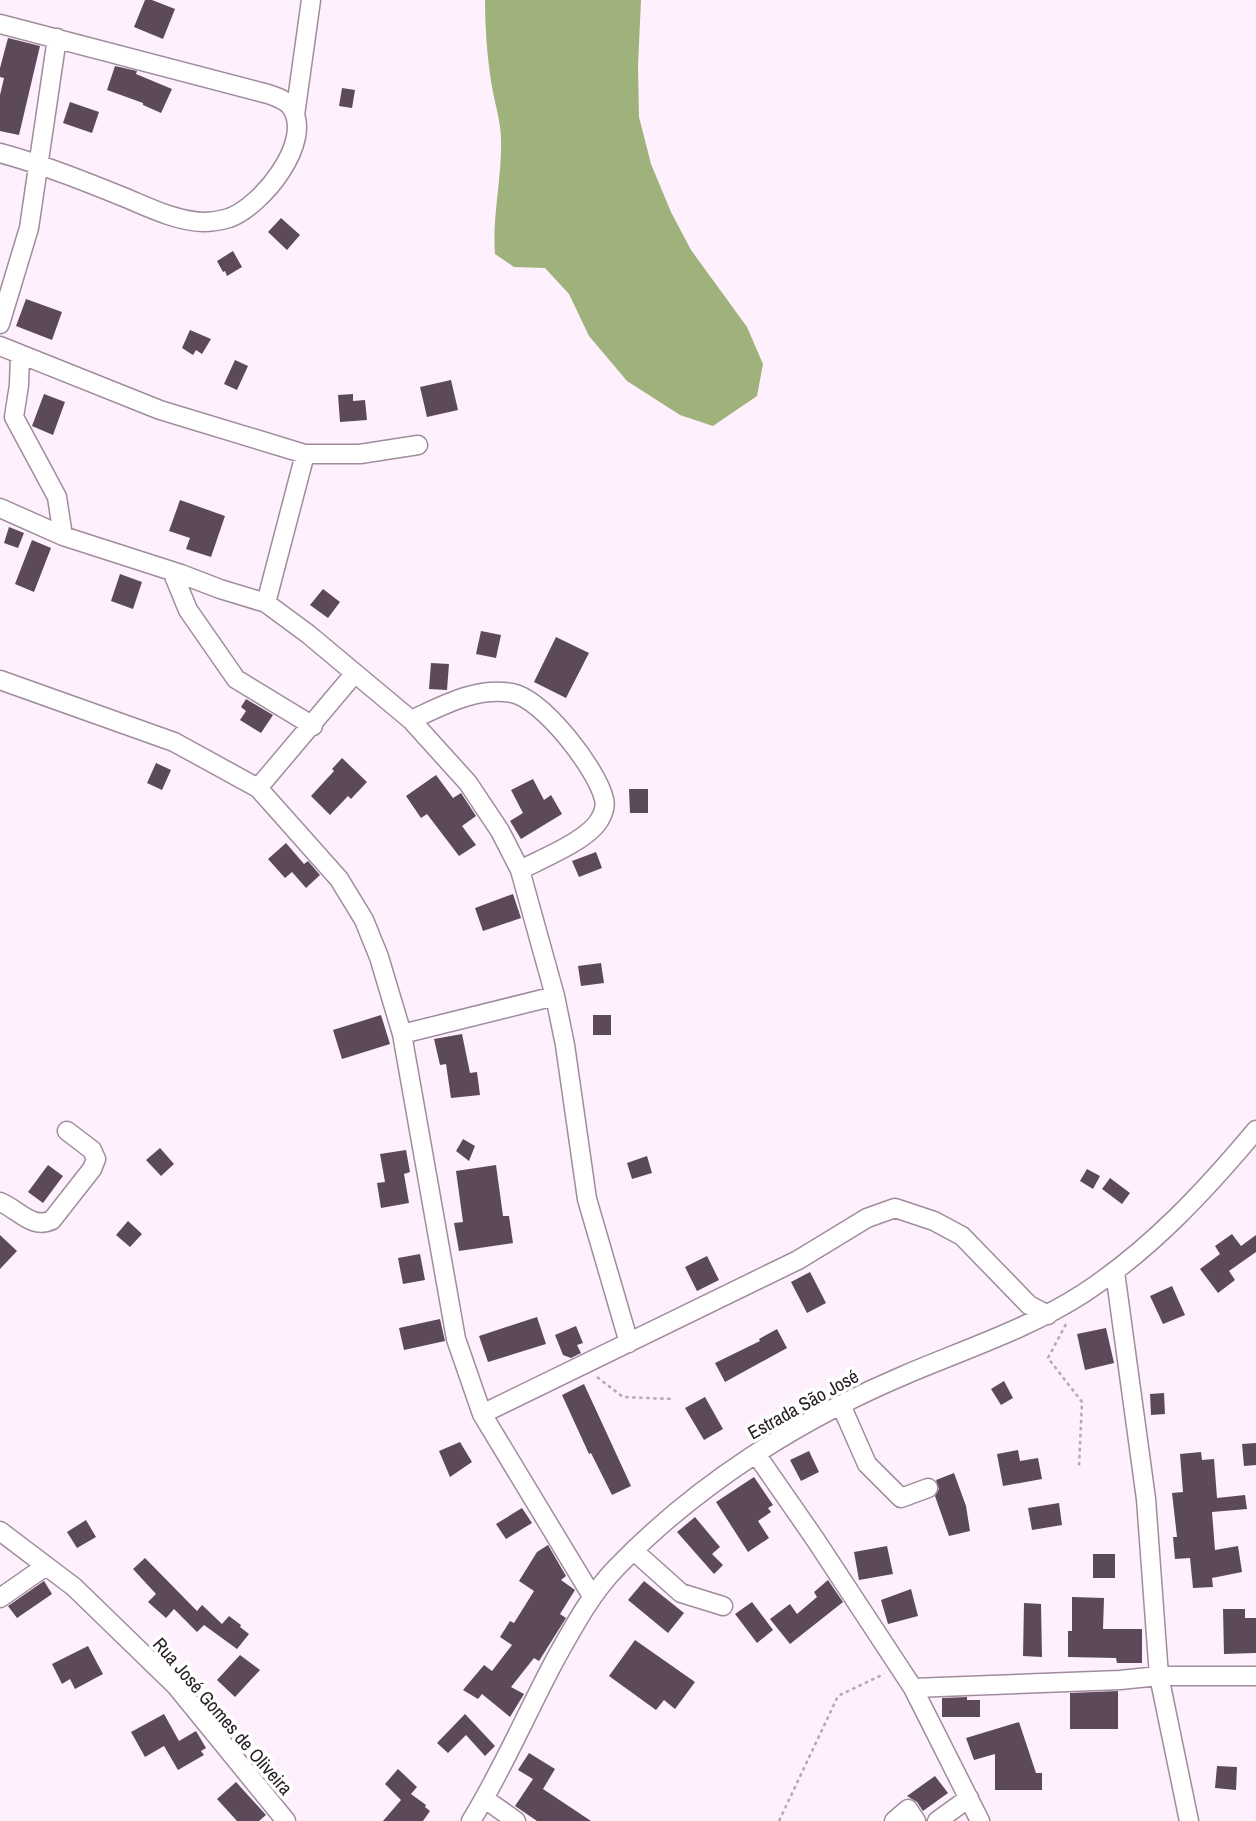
<svg xmlns="http://www.w3.org/2000/svg" width="1256" height="1821" viewBox="0 0 1256 1821" font-family="'Archivo Narrow',sans-serif">
<rect width="100%" height="100%" fill="#fef0fc"/>
<!-- water -->
<path fill="#a0b27c" d="M485,0H641L638,66L639,117L651,164L671,212L691,250L747,327L763,364L757,396L713,426L680,415L627,381L589,336L569,294L545,268L514,267L495,254C492,216 502,179 501,140C501,121 494,101 491,81C487,55 485,27 485,0Z"/>
<!-- building -->
<path fill="#5c4a5a" d="M145,0H152L175,9L163,39L134,27Z
M8,38L40,46L19,135L0,131V95L4,78L0,77V68Z
M115,66L137,71L136,74L172,89L161,113L143,105V103L107,90Z
M342,88L355,90L352,108L339,106Z
M70,102L99,112L92,133L63,123Z
M281,218L300,235L287,250L268,232Z
M233,251L242,267L227,276L225,271L223,272L217,261Z
M26,299L62,312L52,340L16,326Z
M190,330L211,339L202,354L196,350L193,355L182,348Z
M235,360L248,366L237,390L224,384Z
M451,380L458,410L427,417L420,387Z
M44,394L65,402L53,435L32,426Z
M353,394V401L365,400L367,420L340,422L338,395Z
M180,500L225,516L211,557L186,549L190,538L169,531Z
M9,527L24,533L18,548L4,543Z
M32,540L51,548L34,592L15,584Z
M120,574L142,582L133,609L111,601Z
M323,589L340,602L328,618L310,605Z
M481,631L501,635L496,658L476,654Z
M556,637L589,653L566,698L534,682Z
M431,663L449,664L447,690L429,689Z
M246,699L273,715L261,733L240,720L246,711L241,707Z
M342,758L367,782L351,799L348,796L330,815L311,796L334,771L332,769Z
M156,763L171,770L162,790L147,783Z
M436,775L453,798L461,793L476,816L462,826L476,845L459,856L427,814L421,818L406,796Z
M533,779L544,800L551,795L562,814L521,839L510,821L523,813L511,790Z
M629,789H648V813H630Z
M286,843L304,864L308,861L320,875L306,888L292,872L285,878L268,859Z
M596,852L602,868L579,877L572,861Z
M513,894L521,918L483,931L475,908Z
M601,963L604,983L581,986L578,966Z
M381,1015L390,1044L342,1059L333,1030Z
M593,1015H611V1035H593Z
M462,1034L470,1073L477,1072L480,1095L451,1098L446,1064L440,1065L434,1039Z
M463,1139L475,1146L469,1161L456,1151Z
M160,1148L174,1164L161,1176L146,1160Z
M406,1150L410,1172L404,1174L409,1203L381,1208L377,1183L385,1182L380,1154Z
M647,1156L652,1173L632,1179L627,1163Z
M48,1165L63,1176L43,1203L28,1192Z
M496,1165L503,1216H509L513,1243L459,1251L454,1223L463,1222L456,1171Z
M1087,1169L1100,1176L1093,1189L1080,1181Z
M1110,1178L1130,1193L1122,1204L1102,1189Z
M128,1221L142,1234L130,1247L116,1235Z
M1232,1234L1241,1246L1256,1235V1252L1229,1271L1235,1280L1218,1293L1200,1269L1220,1254L1215,1246Z
M0,1235L17,1251L0,1269Z
M420,1254L425,1280L403,1284L398,1258Z
M707,1256L719,1280L697,1291L685,1267Z
M810,1272L826,1303L807,1313L791,1282Z
M1172,1286L1185,1315L1163,1324L1150,1296Z
M537,1317L546,1344L488,1362L479,1336Z
M440,1319L445,1341L404,1350L399,1328Z
M576,1326L583,1343L577,1345L581,1353L571,1358L563,1355L555,1335Z
M1106,1328L1114,1363L1085,1370L1077,1334Z
M777,1329L787,1348L725,1382L715,1363L760,1341L759,1339Z
M1004,1381L1013,1398L1001,1405L991,1389Z
M584,1384L631,1486L612,1495L591,1453L589,1454L562,1395Z
M1164,1393L1165,1414L1151,1415L1150,1394Z
M705,1397L723,1429L704,1440L685,1408Z
M460,1442L472,1462L450,1477L439,1451Z
M1256,1443V1465L1244,1466L1242,1444Z
M1018,1450L1020,1461L1038,1458L1042,1479L1003,1486L997,1454Z
M809,1451L819,1472L801,1481L790,1460Z
M1201,1452L1202,1460L1214,1459L1217,1498L1245,1495L1247,1509L1212,1512L1215,1550L1238,1546L1242,1572L1212,1578L1213,1587L1193,1588L1190,1558L1175,1559L1173,1537H1177L1172,1493L1183,1492L1180,1454Z
M954,1473L966,1506L970,1531L949,1536L935,1496L939,1489L936,1480Z
M754,1477L773,1505L768,1508L771,1512L758,1521L769,1538L748,1552L716,1502Z
M1059,1503L1062,1525L1032,1530L1028,1508Z
M522,1508L532,1523L506,1539L496,1524Z
M695,1517L720,1547L712,1554L723,1565L714,1574L677,1532Z
M86,1520L96,1537L77,1548L67,1532Z
M548,1545L566,1576L561,1580L575,1590L560,1614L566,1618L539,1661L534,1658L511,1687L524,1694L510,1717L482,1694L478,1699L463,1690L484,1665L492,1671L512,1645L500,1637L510,1621L514,1623L534,1591L519,1581L537,1552Z
M887,1546L893,1574L859,1580L854,1552Z
M1093,1554H1115V1578H1093Z
M145,1558L197,1611L202,1605L222,1624L229,1616L241,1625L240,1627L249,1634L237,1649L204,1625L197,1632L174,1609L166,1618L148,1602L156,1594L133,1569Z
M828,1580L843,1602L790,1644L770,1619L790,1604L797,1614L817,1597L814,1592Z
M44,1581L52,1594L17,1618L8,1606Z
M644,1581L684,1613L668,1633L628,1600Z
M911,1589L918,1616L888,1624L881,1600Z
M1072,1597L1104,1598L1103,1629H1142V1663H1117L1116,1658L1068,1657V1631H1072Z
M752,1602L773,1630L757,1643L735,1614Z
M1024,1603L1041,1604L1042,1657L1023,1656Z
M1223,1609H1245V1618H1256V1653L1224,1654Z
M635,1640L695,1682L675,1709L664,1700L656,1710L609,1676Z
M88,1646L103,1674L75,1689L70,1679L62,1684L52,1664Z
M240,1655L260,1670L235,1697L217,1680Z
M1118,1691V1729H1070V1693Z
M967,1697V1700H980V1717H942V1698Z
M164,1714L179,1741L196,1731L206,1748L201,1751L204,1755L178,1770L164,1746L145,1757L131,1732Z
M465,1714L495,1746L485,1756L466,1735L448,1753L437,1743Z
M1019,1722L1036,1773H1042V1790H995V1754L974,1760L966,1738Z
M529,1753L555,1769L543,1789L591,1821H537L515,1806L533,1779L518,1770Z
M1217,1766L1237,1767L1236,1790L1215,1788Z
M398,1769L417,1787L411,1794L426,1805L425,1807L430,1811L423,1821H383L401,1800L385,1784Z
M935,1776L948,1793L923,1811L917,1802L907,1796Z
M236,1782L266,1815L259,1821H237L217,1799Z"/>
<g fill="none" stroke-linecap="round" stroke-linejoin="round">
<!-- minor casing -->
<g stroke="#a08c9e" stroke-width="21">
<path id="minor" d="M0,24L268,94C277,97 286,100 291,107C315,141 261,207 229,218C222,220 210,222 203,222C176,221 150,208 126,198C84,181 44,165 0,153
M295,115L311,0
M0,324L29,228L57,38
M0,346L160,410L305,454H360L418,445
M20,354L19,385L14,417L57,497L63,536
M0,508L63,536L181,574L220,589L266,603L308,634L411,720L468,783L500,831L520,870L555,996L565,1045L587,1199L629,1343
M172,571L188,610L236,679L313,726
M266,603L305,454
M0,680L174,742L258,788L339,879L364,920L379,957L402,1034L456,1339L482,1414L592,1596
M411,720C444,705 475,687 512,693C543,699 597,769 604,799C606,806 604,812 600,819C589,840 541,859 520,870
M258,788L355,673
M402,1034L555,996
M0,1202C18,1209 32,1230 52,1220L92,1169L96,1159L92,1150L67,1131
M1115,1272L1146,1499L1159,1676L1189,1821
M841,1405L867,1464L901,1498L928,1488
M482,1414L798,1260L867,1218L895,1208L934,1221L962,1236L1029,1305L1048,1315
M756,1454L815,1539L913,1688L980,1821
M0,1531L74,1587L176,1686L286,1821
M634,1551L681,1593L723,1606
M0,1598L46,1566
M913,1688L1120,1680L1159,1676H1256
M485,1799L516,1821
M471,1821C503,1769 527,1712 556,1658C574,1626 591,1594 616,1568C697,1484 800,1419 907,1374C966,1349 1030,1328 1084,1293C1151,1249 1205,1191 1256,1130
M894,1821L908,1809L916,1821
M937,1821L969,1798"/>
</g>
<!-- path -->
<path stroke="#b5a9b4" stroke-width="2.5" stroke-dasharray="3.5 3.5" stroke-linecap="butt" d="M1066,1324L1048,1358L1082,1402L1079,1466
M597,1377L623,1397L671,1399
M779,1821L838,1696L884,1674"/>
<!-- minor -->
<use href="#minor" stroke="#fff" stroke-width="18"/>
</g>
<g text-anchor="middle" stroke-width="7" stroke-linejoin="round" paint-order="stroke">
<!-- street labels -->
<g font-size="19" fill="#292128" stroke="#fff">
<text transform="translate(803 1404) rotate(-29)" y="7">Estrada São José</text>
<text transform="translate(223 1716) rotate(49)" y="7">Rua José Gomes de Oliveira</text>
</g>
</g>
</svg>
